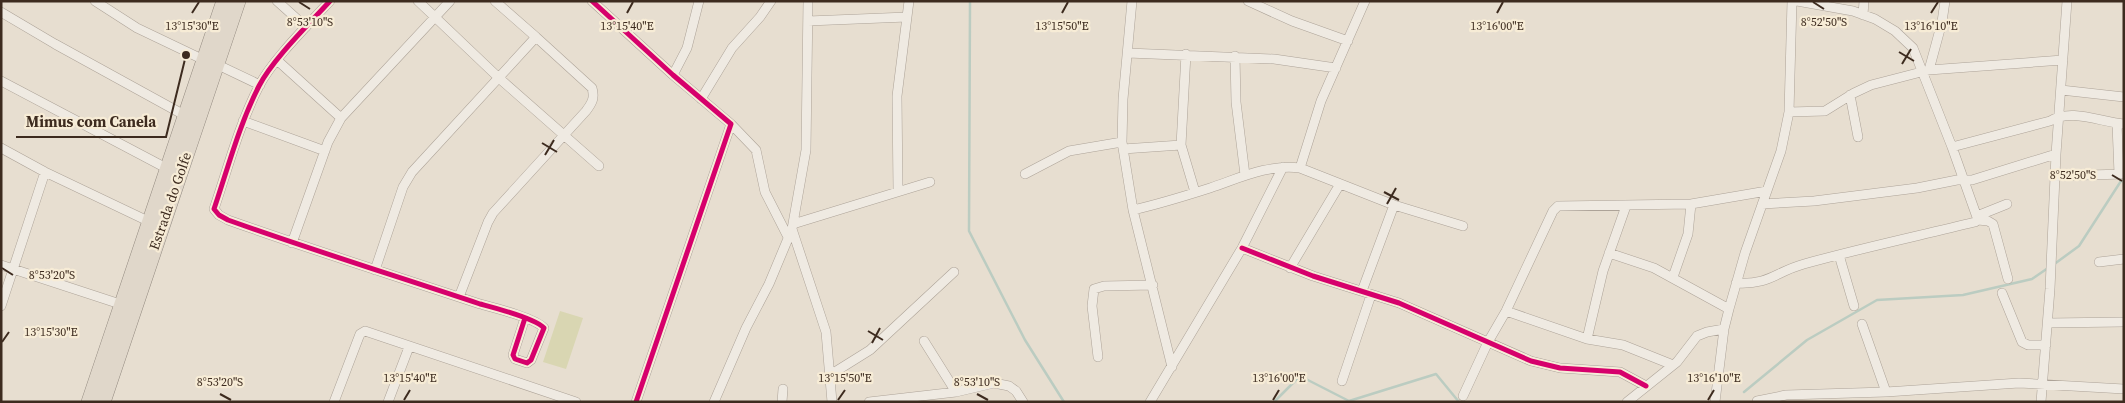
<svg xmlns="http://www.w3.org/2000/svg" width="2125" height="403" viewBox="0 0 2125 403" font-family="'Source Serif 4',serif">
<rect width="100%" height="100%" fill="#e7ded0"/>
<!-- green -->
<path fill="#d9d6b2" d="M560,311L583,318L566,369L543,362Z"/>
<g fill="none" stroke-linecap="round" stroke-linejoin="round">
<!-- stream -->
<path stroke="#bbccc1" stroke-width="2.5" d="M970,1L969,231L1025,340L1064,402
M2053,265L2079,246L2121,181H2124
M1744,392L1807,340L1877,300L1963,295L2032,279L2048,268
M1274,402L1300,376L1349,401L1436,374L1459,402"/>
<!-- minor casing -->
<g stroke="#ada398" stroke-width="10">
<path id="minor" d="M95,1L137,28L204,60
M277,1L306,27
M330,1C309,24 273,59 259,86C239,125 228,168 214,209L219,215L228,220C312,250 396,276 480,304C495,308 535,318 544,328L531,360L527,363L515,359L513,355L525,318
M418,1L499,78L599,166
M592,1L673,75L731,124L636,402
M1132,1L1123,99L1122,142L1133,210L1172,367
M1248,1L1292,21L1348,41
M1797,1L1853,11L1875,19L1895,31L1913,48L1952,147L1978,220
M1,12L55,44L186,116
M1863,15L1864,1
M808,21L907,17
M1128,53L1274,59L1336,68
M1186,54L1181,145L1195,192
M1235,56L1236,102L1245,175
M278,61L341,118
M216,64L260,85
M1929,70L1942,22L1945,1
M673,75L687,48L699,1
M1,81L168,169
M2061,90L2124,97
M1850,95L1858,137
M701,99L732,48L760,17L771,1
M1789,112L1825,111L1854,93L1871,85L1929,70L2063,60
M243,121L325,151
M731,124L756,150L765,192L788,237
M2117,124L2119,174
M1952,147L2050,121C2071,108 2100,122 2124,124
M1,148L45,172L150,222
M1123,149L1181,145
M1300,168L1321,101L1365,1
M1025,174L1069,151L1122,142
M2055,176L2124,174
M898,191L897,96L909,1
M1762,204L1814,201L1917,188L1957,180H1972L2056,154
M1133,210C1159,204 1185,196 1210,188C1240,178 1268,164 1300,168L1394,205L1463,226
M1977,216L2007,204
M793,224L930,182
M792,229L826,332L832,402
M292,243L328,142L341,118L450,1
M1242,248L1313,276L1399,303L1531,361L1560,368L1620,372L1646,386
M1609,253L1654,268L1729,309
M1839,255L1854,306
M2099,262L2124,259
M1,265L123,305
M1290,268L1340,184
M375,270L403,187L412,172L536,37L495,1
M1673,277L1688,234L1691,204
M1736,283C1770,285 1775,272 1804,264C1861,248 1918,236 1975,222L1978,220L1988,221L1993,224L2008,279
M1362,291L1394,205
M2002,293L2022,342L2028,345H2046
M459,297L488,222L493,213L586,111C592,103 595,98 592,88L536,37
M1,306L45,172
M1506,311L1587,339L1623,345L1673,365
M2048,323L2124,322
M1862,324L1886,392
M1587,339L1603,271L1626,206
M924,341L956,392
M1098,357L1092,306L1094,289L1104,286L1153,285
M830,375L870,350L954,272
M1342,381L1371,295
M1463,396L1488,342L1506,311L1553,211L1558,206L1691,204L1767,191
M1757,401L1786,395L1886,392L2019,383L2124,389
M334,402L360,334L365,331L576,402
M388,402L409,347
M714,402L746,328L769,284L792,229L806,150L808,1
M782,402L783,389
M869,402L956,392L994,383L1009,386L1016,391L1023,402
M1150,402L1242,248L1283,167
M1627,402L1677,362L1697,336L1707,332L1724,329
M1715,402L1724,329L1729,309L1745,253L1781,151L1789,112L1792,1
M2041,402L2050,289L2056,154L2067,1"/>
</g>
<!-- trunk casing -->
<g stroke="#92897f" stroke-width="16">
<path id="trunk" d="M89,402L224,1
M103,402L238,1"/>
</g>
<!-- minor -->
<use href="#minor" stroke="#efeae2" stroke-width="9"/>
<!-- trunk -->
<use href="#trunk" stroke="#e0d7ca" stroke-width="15"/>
<!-- cycleway casing -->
<g stroke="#f7ecd6" stroke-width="8">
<path id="cycleway" d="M330,1C309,24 273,59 259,86C239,125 228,168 214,209L219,215L228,220C312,250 396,276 480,304C495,308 535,318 544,328L531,360L527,363L515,359L513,355L525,318
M592,1L673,75L731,124L636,402
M1242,248L1313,276L1399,303L1531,361L1560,368L1620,372L1646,386"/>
</g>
<!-- cycleway -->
<use href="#cycleway" stroke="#d6006c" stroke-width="5"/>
</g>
<!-- ticks -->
<path fill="none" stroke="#3d2b1f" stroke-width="2" d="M299,2L310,9M1813,2L1824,9M192,13L199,2M627,13L633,2M1062,13L1068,2M1497,13L1503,2M1931,13L1938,2M1899,52L1914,61M1902,64L1911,49M542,143L557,152M545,155L554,140M2112,175L2122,181M1384,192L1399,200M1387,204L1396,188M2,268L13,275M868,331L883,340M2,342L9,332M872,343L880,328M220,394L231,400M977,394L988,400M404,400L410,390M838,400L845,390M1273,400L1279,390M1708,400L1714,390"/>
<g text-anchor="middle" stroke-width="4.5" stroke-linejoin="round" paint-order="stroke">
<!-- street labels -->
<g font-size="14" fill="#3d2b1f" stroke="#f7ecd6">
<text transform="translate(170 201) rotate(-71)" y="5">Estrada do Golfe</text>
</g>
</g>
<g font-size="12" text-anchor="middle" fill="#3d2b1f" stroke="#f7ecd6" stroke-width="4.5" stroke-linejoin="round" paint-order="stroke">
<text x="310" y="26">8°53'10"S</text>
<text x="1824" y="26">8°52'50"S</text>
<text x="192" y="30">13°15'30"E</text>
<text x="1062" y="30">13°15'50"E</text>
<text x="1497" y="30">13°16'00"E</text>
<text x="627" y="30">13°15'40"E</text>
<text x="1931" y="30">13°16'10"E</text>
<text x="2073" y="179">8°52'50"S</text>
<text x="52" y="279">8°53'20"S</text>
<text x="51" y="336">13°15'30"E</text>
<text x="410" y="382">13°15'40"E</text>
<text x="845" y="382">13°15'50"E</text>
<text x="1279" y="382">13°16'00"E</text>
<text x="1714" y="382">13°16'10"E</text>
<text x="220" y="386">8°53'20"S</text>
<text x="977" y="386">8°53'10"S</text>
</g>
<!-- callouts -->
<path fill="none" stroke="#3d2b1f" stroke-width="2" d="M186 55L166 137H16"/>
<circle fill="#3d2b1f" stroke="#f7ecd6" stroke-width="2" cx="186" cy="55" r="5"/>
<g font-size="15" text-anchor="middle" font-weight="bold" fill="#3d2b1f" stroke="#f7ecd6" stroke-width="4.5" stroke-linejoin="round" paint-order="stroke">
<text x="91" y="127">Mimus com Canela</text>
</g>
<!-- border -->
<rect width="2125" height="403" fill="none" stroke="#3d2b1f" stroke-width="5"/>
</svg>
